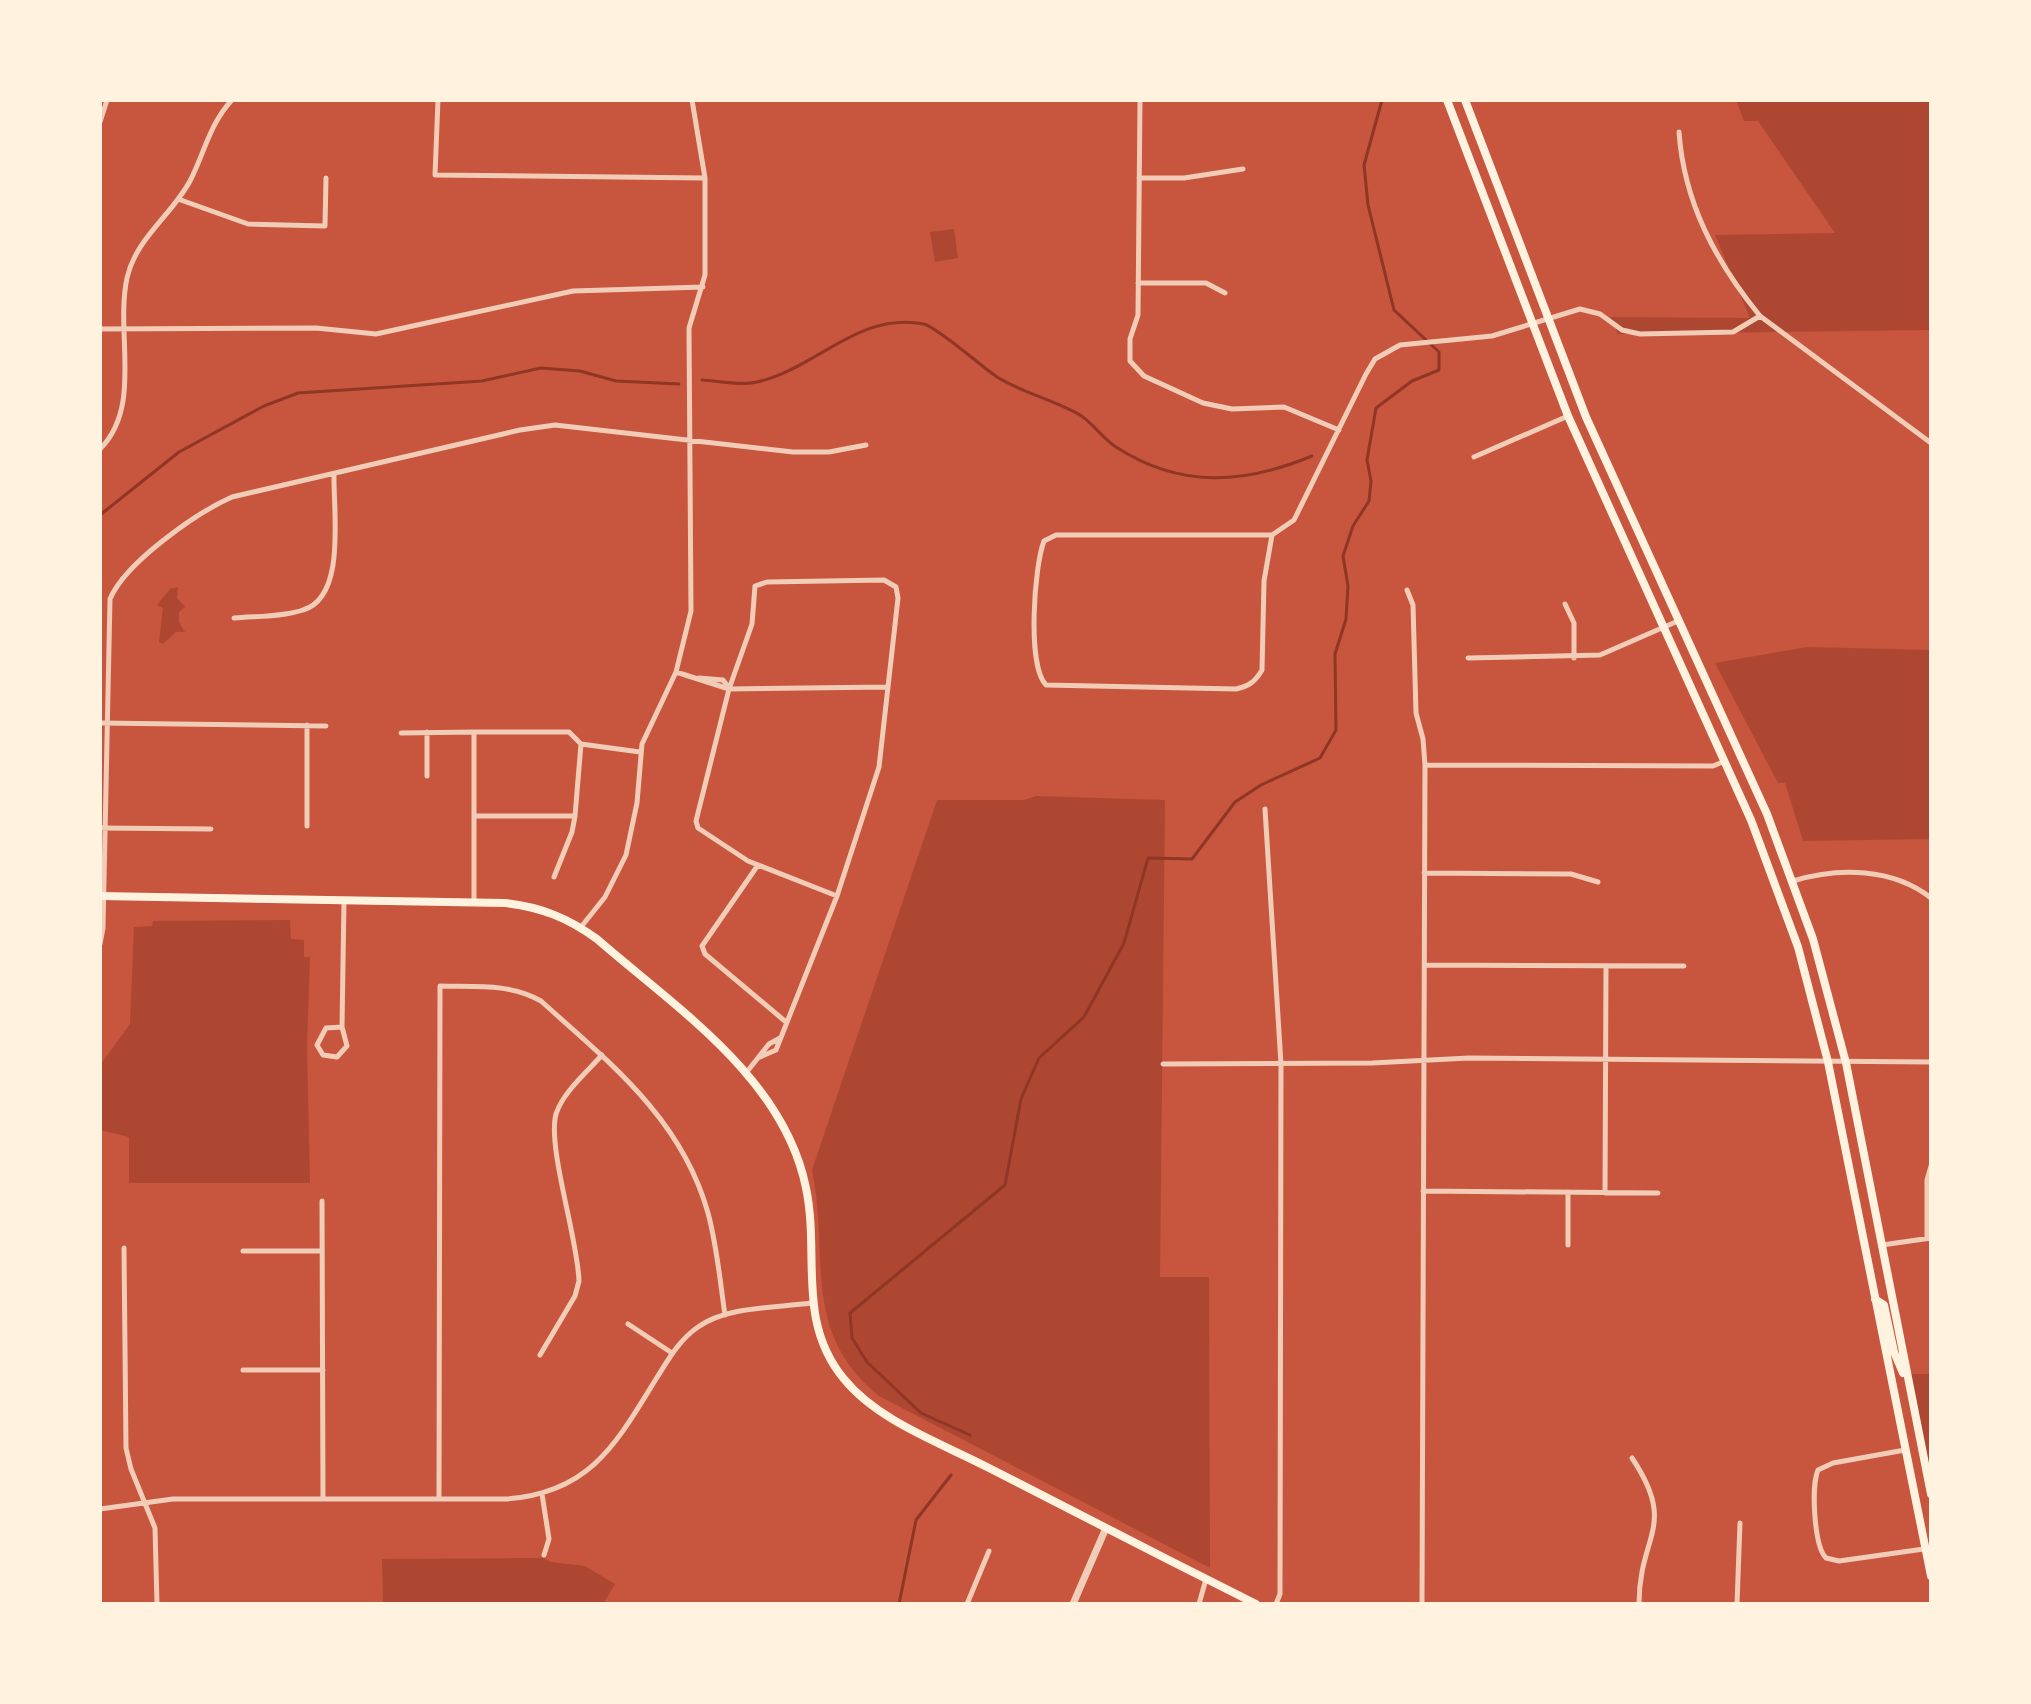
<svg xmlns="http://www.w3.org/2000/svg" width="2031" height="1704" viewBox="0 0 2031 1704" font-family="'PT Sans Narrow',sans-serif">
<rect width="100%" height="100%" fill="#c8553d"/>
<!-- green -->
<path fill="#ae4732" d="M1736,100H1931V330L1618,334L1610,317L1750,318L1715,235L1835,233L1758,121H1744Z
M954,229L958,258L935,262L930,232Z
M178,587L177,598L185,607L179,612V622L185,632H176L163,644L159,642L163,608L157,605L170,589Z
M1807,647L1931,650V839L1803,841L1785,783H1778L1715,663Z
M1036,796L1165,800L1160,1277H1209L1210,1568L879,1396C800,1332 830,1257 812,1170L937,800H1024Z
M290,920L291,939L304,940V957H310L307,1045L310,1183H129V1137L100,1130V1065L130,1024L134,927L152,926L153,921Z
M1903,1374H1931V1496Z
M543,1558L551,1562L585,1566L615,1584L603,1604H383L382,1559Z"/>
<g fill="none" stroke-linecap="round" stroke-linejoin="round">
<!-- stream -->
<path stroke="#8f3625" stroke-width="3" d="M702,380C719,381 740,386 757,382C818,368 858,311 924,324C937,327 982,367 997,377C1023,393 1054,400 1080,415C1093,423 1103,439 1116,447C1181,489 1244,484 1312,456
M100,515L179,452L264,406L298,393L482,381L541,368L580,371L616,381L679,384
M970,1435L921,1413L867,1362L852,1338L850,1313L1005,1185L1021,1099L1039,1058L1084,1017L1124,943L1148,858L1192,859L1235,802L1261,785L1320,758L1336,730L1335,654L1346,619L1348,586L1343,556L1353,526L1369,501L1371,481L1367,460L1376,408L1412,381L1439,370V352L1394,310L1368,205L1364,165L1382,100
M899,1604L916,1520L951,1475"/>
<!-- minor -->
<path stroke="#f1ccb7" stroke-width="5" d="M438,100L435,175L705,178
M1140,100L1138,315L1130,339V361L1144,376L1203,403L1232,409L1284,407L1339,430
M100,122L107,100
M1679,132C1684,203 1716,262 1760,316L1931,443
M1139,178H1184L1243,169
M178,199L248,224L325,226L326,178
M1138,283H1206L1225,293
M100,329L316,328L376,334L573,291L703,287
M100,449C143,406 115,334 127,278C136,238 171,216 190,181C204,154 210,123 232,100
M1474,457L1568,416
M1056,535H1272L1264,581L1262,670C1255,682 1249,686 1236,689L1046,685C1027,666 1034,567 1044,541Z
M1272,535L1294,520L1366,374L1375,359L1400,345L1492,336L1580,309L1600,314L1622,330L1640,334L1733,332L1760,316
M884,580L896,587L898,598L879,767L837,896L748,861L698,828L696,821L729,689L752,624L755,586L767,582Z
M1407,590L1413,605L1416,713L1423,739L1425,765L1422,1604
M1565,604L1574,623V658
M234,618C256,616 282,617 303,610C347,597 333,511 334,474
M1468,658L1600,655L1678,621
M676,672L729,689L888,687
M699,678L723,680L729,688
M100,723L326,726
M307,725V826
M474,732H569L581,744L640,752
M401,733L474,732V902
M1425,765L1713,766L1725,761
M427,776V732
M1265,809L1281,1064L1280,1594L1276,1604
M474,816H575L572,832L554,877
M575,816L581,744
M100,828L211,829
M758,865L702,946L705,954L786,1022
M1424,873L1571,874L1598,882
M1793,881C1839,867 1893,868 1931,898
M581,927L605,897L626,855L637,803L642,744L676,672L691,611L689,328L705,275V178L692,100
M100,944L103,928L110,599C125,563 196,513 232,497L520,430L555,425L793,452H829L866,445
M1424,965L1684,966
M342,1027L326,1028L317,1045L323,1055L337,1057L347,1046L342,1027L344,901
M760,1057L776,1050L837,896
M1163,1064L1372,1063L1469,1058L1931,1062
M746,1073L769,1044L780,1038
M1423,1191L1658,1193
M1605,1193L1606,966
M322,1201L323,1499
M1927,1238V1180L1931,1166
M1568,1245V1192
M1882,1245L1931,1238
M124,1248L126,1448L131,1469L155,1528L157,1604
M243,1251H322
M628,1324L672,1353
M540,1355L575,1296L579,1281C578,1239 547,1147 556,1114C563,1092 587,1072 602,1055
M243,1370H323
M1905,1450L1833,1463L1818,1470C1811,1486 1814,1546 1826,1558L1839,1561L1931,1548
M1632,1458C1678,1527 1639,1534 1639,1604
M542,1494L549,1539L544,1555
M439,1499L440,986C475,987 509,983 541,1001C610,1063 682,1119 708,1213C717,1246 720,1281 725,1315
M100,1509L173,1499H506C590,1493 616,1444 656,1379C668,1360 679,1340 698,1327C727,1306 776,1308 811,1303
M967,1604L989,1551
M1199,1604L1206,1579
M1737,1604L1740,1523"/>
<!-- tertiary -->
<path stroke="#f1ccb7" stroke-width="7" d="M1073,1604L1106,1528"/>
<!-- secondary -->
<path stroke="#fff3e0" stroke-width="8" d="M100,896L505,903C541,907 568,918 597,939C676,1008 784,1078 806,1188C820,1255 796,1321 844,1379C878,1421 941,1443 987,1467C1077,1513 1166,1559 1256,1604"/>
<!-- primary -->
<path stroke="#fff3e0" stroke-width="8" d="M1447,100L1568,416L1751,820L1798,947L1828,1062L1931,1576
M1465,100L1586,417L1767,814L1813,939L1846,1063L1931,1494
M1875,1299L1884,1305L1894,1352L1903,1373"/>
</g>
<!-- border -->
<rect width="2031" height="1704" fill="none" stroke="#fff3e0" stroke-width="204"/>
</svg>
